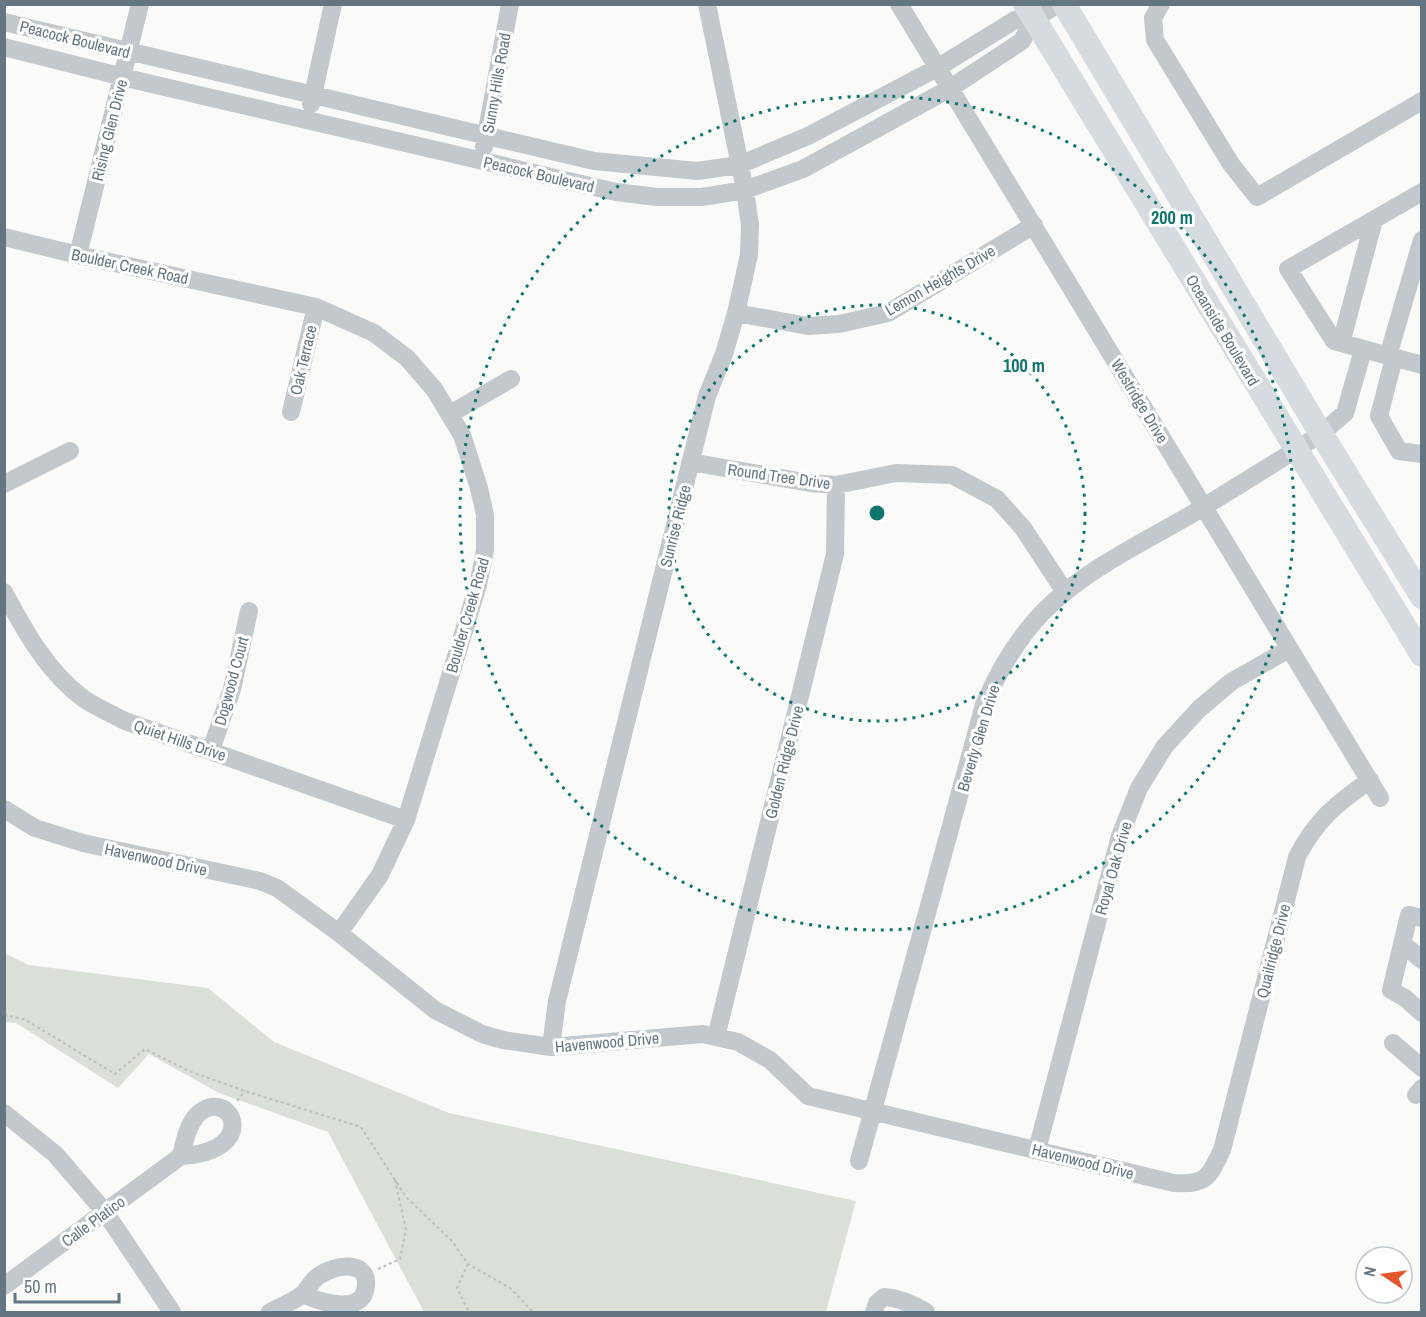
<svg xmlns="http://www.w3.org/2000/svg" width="1426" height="1317" viewBox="0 0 1426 1317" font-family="'Archivo Narrow',sans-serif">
<rect width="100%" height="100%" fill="#fafaf8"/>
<!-- green -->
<path fill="#dadfd7" d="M4,953L29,965L208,988L274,1042L449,1113L856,1201L826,1312H424L328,1132L219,1093L149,1054L118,1088L16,1023L5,1022Z"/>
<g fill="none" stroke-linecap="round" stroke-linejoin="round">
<!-- path -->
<path stroke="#bbbfc2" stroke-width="2" stroke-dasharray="3 3" stroke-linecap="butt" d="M4,1015L24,1019L115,1074L145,1049L189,1071L245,1091L361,1127L406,1197L452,1241L468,1264L510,1288L533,1312
M237,1101L245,1091
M468,1264L457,1288L469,1312
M378,1269L400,1259L406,1230L395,1180"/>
<!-- minor -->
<path stroke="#c3c8cc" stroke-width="18" d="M899,4L1380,798
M1161,4L1153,18L1155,40L1231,164L1257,197L1422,101
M4,22L594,161L697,171L739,165L808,136L937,68L1015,20H1033L1058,4
M4,47L139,81L616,192L657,197H702L745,190L803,169L949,89L1022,41L1033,20
M311,104L333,4
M484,147L510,4
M1422,192L1288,269L1334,341L1422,365
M4,237L78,255L316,307L374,333L407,358L434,389L462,435L479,488L485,515V550L478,585L406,820L380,875L339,933
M78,255L140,4
M736,313L808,326L839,324L888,313L1034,225
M1341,343L1374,220
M1388,356L1422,240
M1394,358L1379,416L1399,451L1422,454
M291,412L316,307
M450,414L511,379
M690,462L810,483L836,485L896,473L952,475L997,499L1023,528L1065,592
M4,484L70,451
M4,592C25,631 47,672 84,699C96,707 112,714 125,721L406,820
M211,750L232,689L249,611
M4,809L35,828L83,843L260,881L277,888L339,933L435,1010L482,1034L503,1040L551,1047L703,1034L738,1042L770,1060L808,1096L1174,1183C1207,1185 1209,1177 1222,1150L1297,857C1316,820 1336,804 1370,780
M1422,918L1409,915L1391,990L1405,998L1422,1013
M1403,944L1422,960
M716,1037L835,554L836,485
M1393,1043L1422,1068
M551,1047L557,1001L707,396L724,354L736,313L749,255L750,225L745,190L707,4
M1416,1095L1422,1088
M4,1113L55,1154L105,1212L172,1312
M1037,1150L1120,836L1139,788L1165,746L1199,709L1231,682L1289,649
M859,1161L984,705C998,672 1018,638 1043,612C1084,570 1142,543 1192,514C1235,488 1278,461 1321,434L1345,413L1363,350
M4,1286L181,1156C261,1152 232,1087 199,1113C188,1123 184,1143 181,1156
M270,1312C279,1307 295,1301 303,1294C308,1289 311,1282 317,1277C335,1263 373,1259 365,1291C359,1315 317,1301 303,1294
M874,1312L877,1303L884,1297C899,1298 913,1304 926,1312"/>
<!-- major -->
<path stroke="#d6dbdf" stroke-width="24" d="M1025,4L1422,655
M1064,4L1314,422L1422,597"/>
</g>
<!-- distance rings -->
<g fill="none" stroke="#0f766e" stroke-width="3" stroke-dasharray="3 6">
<circle cx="877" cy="513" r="208"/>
<circle cx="877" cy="513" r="417"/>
</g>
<g text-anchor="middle" stroke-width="6" stroke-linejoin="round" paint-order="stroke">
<!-- street labels -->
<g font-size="16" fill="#657683" stroke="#fff">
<text transform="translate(75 39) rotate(14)" y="6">Peacock Boulevard</text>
<text transform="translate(496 83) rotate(-80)" y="6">Sunny Hills Road</text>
<text transform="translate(109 130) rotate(-76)" y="6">Rising Glen Drive</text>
<text transform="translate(539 174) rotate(13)" y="6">Peacock Boulevard</text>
<text transform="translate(130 266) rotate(12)" y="6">Boulder Creek Road</text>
<text transform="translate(940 280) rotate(-30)" y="6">Lemon Heights Drive</text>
<text transform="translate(1223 330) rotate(59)" y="6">Oceanside Boulevard</text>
<text transform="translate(303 360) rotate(-77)" y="6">Oak Terrace</text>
<text transform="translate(1140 401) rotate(59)" y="6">Westridge Drive</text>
<text transform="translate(779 476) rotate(8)" y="6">Round Tree Drive</text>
<text transform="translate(675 526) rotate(-76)" y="6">Sunrise Ridge</text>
<text transform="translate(467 615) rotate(-74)" y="6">Boulder Creek Road</text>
<text transform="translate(231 681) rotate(-75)" y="6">Dogwood Court</text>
<text transform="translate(978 738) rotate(-73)" y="6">Beverly Glen Drive</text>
<text transform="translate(180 740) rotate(19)" y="6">Quiet Hills Drive</text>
<text transform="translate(784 762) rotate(-76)" y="6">Golden Ridge Drive</text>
<text transform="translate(156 859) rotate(12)" y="6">Havenwood Drive</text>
<text transform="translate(1113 868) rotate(-74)" y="6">Royal Oak Drive</text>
<text transform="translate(1273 951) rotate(-76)" y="6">Quailridge Drive</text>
<text transform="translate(607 1042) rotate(-5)" y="6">Havenwood Drive</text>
<text transform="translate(1083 1161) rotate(14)" y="6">Havenwood Drive</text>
<text transform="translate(93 1221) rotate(-36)" y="6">Calle Platico</text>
</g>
</g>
<circle cx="877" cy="513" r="9" fill="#0f766e" stroke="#fff" stroke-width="3"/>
<g font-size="18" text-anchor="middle" font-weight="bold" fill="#0f766e" stroke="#fff" stroke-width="6" stroke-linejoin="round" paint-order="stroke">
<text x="1172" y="224">200 m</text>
<text x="1024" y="372">100 m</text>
</g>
<!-- border -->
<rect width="1426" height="1317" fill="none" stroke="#657683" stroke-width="12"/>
<!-- north arrow -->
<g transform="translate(1384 1275) rotate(283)"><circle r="28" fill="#ffffff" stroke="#c1c8cd" stroke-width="1.5"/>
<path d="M0-4.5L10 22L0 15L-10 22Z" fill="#e4572e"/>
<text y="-9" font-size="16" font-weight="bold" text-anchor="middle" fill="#657683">N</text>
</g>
<!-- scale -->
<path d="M15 1293v9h104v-9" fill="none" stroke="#657683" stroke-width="3"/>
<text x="24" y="1293" font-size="18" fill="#657683" stroke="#ffffff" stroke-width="4.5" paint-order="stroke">50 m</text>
</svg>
